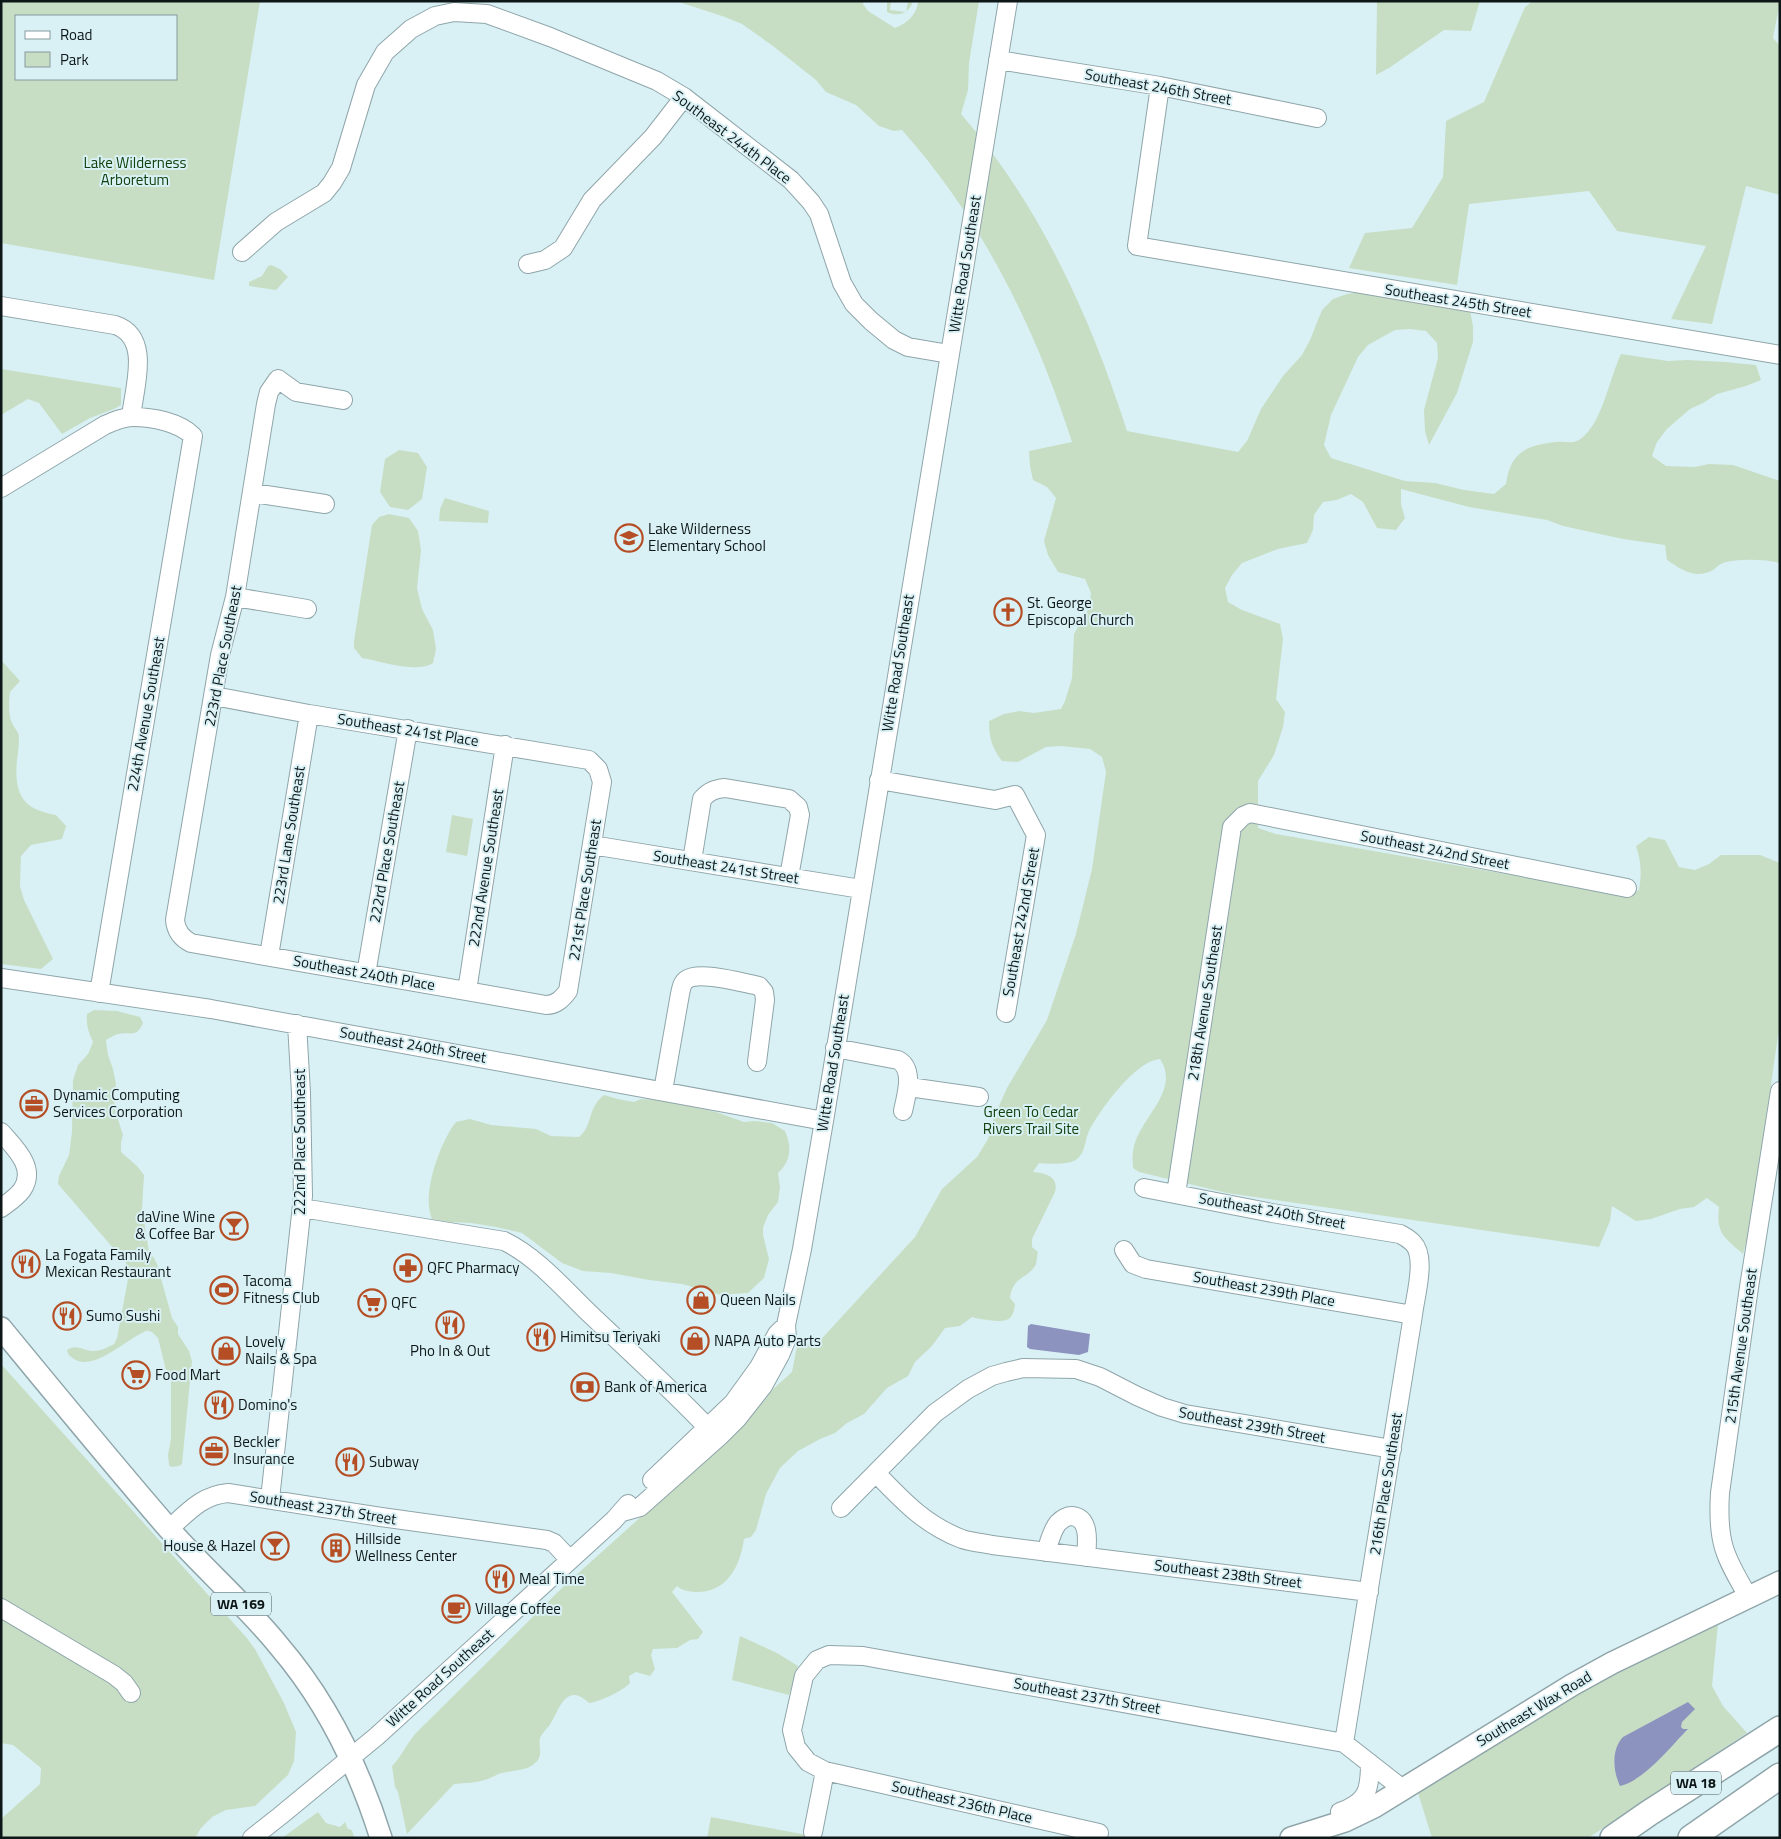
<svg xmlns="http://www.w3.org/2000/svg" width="1781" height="1839" viewBox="0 0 1781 1839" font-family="'Titillium Web',sans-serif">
<rect width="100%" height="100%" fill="#d9f1f5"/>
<!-- green -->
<path fill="#c7dec5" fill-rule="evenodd" d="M1,1H260L214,280L1,243ZM16,16H176V79H16Z
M676,1H864L863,4L868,11L895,28C907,23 917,15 918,1H979L969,63L968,90L961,114C1040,205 1091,318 1127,431L1238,452L1247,441L1261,409L1283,376L1302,355L1310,340L1322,310L1333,299L1347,294L1362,292L1407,297L1423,303L1470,310L1473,326V342L1457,393L1429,445L1425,431L1424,410L1438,358L1437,343L1426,331L1410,329L1395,330L1368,345L1358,357L1331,415L1324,445L1331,458L1405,481L1435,483L1464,490L1494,494L1506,484C1510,452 1527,445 1556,442C1569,441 1574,446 1585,435C1603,418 1610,377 1621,354L1668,361L1687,360L1725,362L1756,365L1761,380L1746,386L1717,394L1703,403L1690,409L1667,429L1657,442L1652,456L1666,466L1695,467L1709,464L1733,465L1780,481V563C1763,559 1742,559 1726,562C1719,563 1715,570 1709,572C1693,578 1680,569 1667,560L1665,545L1623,539L1563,526L1547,520L1469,507L1401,489V504L1405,518L1396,530L1377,528L1363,502L1351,494L1337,500L1323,502L1314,515L1313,530L1307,543L1278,549L1242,563L1232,575L1225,588L1228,602L1242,610L1280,624L1283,639L1276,699L1285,712L1283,727L1274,755L1258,781V828L1276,834L1626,895L1639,890C1642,873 1641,861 1636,846L1649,837L1665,840L1679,867L1695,870L1709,864L1721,855H1760L1780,863V1022L1751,1224L1743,1254C1724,1237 1716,1234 1719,1207L1707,1198L1694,1207L1680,1209L1651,1219L1636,1221L1612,1206L1610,1221L1599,1247L1227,1193L1139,1172L1133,1168C1133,1163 1132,1157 1133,1152C1136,1120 1182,1092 1160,1059C1135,1061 1100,1110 1089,1131C1085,1140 1085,1153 1077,1159C1071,1165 1048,1164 1039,1163L1033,1172C1045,1173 1059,1176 1055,1192L1032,1239V1247L1038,1252C1037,1255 1037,1260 1036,1264C1029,1279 1013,1275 1010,1298L1015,1304C1013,1323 1004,1322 988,1320C983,1319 978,1319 972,1317L960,1326L945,1328L932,1346L915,1362L908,1376L887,1388L864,1414L847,1423L835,1433L820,1439L798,1451L780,1468L766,1494L756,1530L751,1537L744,1539C740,1567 727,1593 695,1592C687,1591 683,1591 677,1586L672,1592L703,1632L698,1639L690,1640L677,1648L653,1649L651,1655L655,1669L650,1676L636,1672L629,1676L630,1683C623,1691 599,1702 589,1703C565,1680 559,1712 549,1726C546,1730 542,1733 540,1738C538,1747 544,1756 535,1763C527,1771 513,1770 502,1773C497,1774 493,1777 488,1779C477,1783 465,1783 454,1784L407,1834L398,1792L395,1787L392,1766C401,1757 406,1745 415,1734L565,1585L731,1436L766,1399L773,1389L792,1372L797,1346L803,1342L814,1347L915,1237L942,1189L977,1157L988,1139L994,1117L1007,1088L1047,1020L1076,934L1092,869L1106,772L1102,757L1090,749L1061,746L1046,747L1018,762L1002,761C992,748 989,738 989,721L1004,714L1019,711L1034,713L1061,709L1065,701L1072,678L1074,634L1089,608L1091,593L1085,579L1058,572L1048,555L1044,541L1056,498L1047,487L1033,480L1030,466L1029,451L1072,442C1035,327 982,220 902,130L894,131L879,126L856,105L826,92L816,80L773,46L742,24L725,17Z
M887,1H891L890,10L906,12L908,1H913C909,14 898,17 887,12Z
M1377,1H1480L1471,31L1444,30L1389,68L1376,75Z
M1533,1H1780L1773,38L1780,46V195L1746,186L1712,324L1671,319L1706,246L1617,231L1589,191L1469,204L1457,285L1349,268L1365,233L1412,228L1443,177L1446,121L1484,102L1525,7Z
M271,265L280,269L288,277L276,290L249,286V282L262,276L268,266Z
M1,369L121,388V405L114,409L90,418L62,434L39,403L28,399L1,415Z
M399,450L418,453L427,467L422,499L408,510L390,507L380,492L385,459Z
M445,498L489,511L488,523L439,521L440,509Z
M389,514L409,518L418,531L421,550L417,588L422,609L433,630L436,649L433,663C418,674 380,661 362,658L354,648V641L372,525L379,517Z
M1,660L20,681L10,692C9,702 8,714 12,723C14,728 19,732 19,737C19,744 18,753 17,760C14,794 22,809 56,815L66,826L62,839L31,845L21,856L20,886L24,900L53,959L41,969L1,964Z
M452,815L473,819L467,856L446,852Z
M94,1010L117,1011L140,1017L143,1023C136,1039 131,1031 118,1034C114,1035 110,1038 106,1040L108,1055L113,1069L116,1084L114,1107L123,1135L121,1142V1152L137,1166L144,1175L142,1209L149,1252L154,1258L157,1264L172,1318L178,1327V1334L189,1351L192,1361L182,1464L179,1466L171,1467L169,1465L168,1455L171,1439V1379L166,1370L158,1338L152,1332C148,1331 147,1330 144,1332C127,1339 93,1372 74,1359C70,1356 68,1355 67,1350C75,1343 85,1351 94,1351C101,1351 108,1347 114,1344L117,1338L129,1274L126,1263L58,1184L59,1176L69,1155L72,1132L73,1080L78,1065L88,1054L93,1042C88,1032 86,1024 87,1014Z
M604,1095L618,1099L634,1102L641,1099L665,1100L716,1112L744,1122L754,1121L772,1123L785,1131C792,1147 791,1161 778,1173L780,1187L778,1202L768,1215L763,1228V1235L769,1259L764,1278L748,1293L732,1294L725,1296L682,1284L649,1280L611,1273L583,1271L562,1263L522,1233L496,1227L471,1223L448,1222L432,1219C421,1195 440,1142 456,1122L470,1119L491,1125L536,1129L551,1136L579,1137C593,1126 587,1108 604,1095Z
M1,1364L246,1637L255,1649L284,1703L296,1732L294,1761L288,1775L255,1806L226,1810L212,1817L201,1828L195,1838H1V1819L40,1784L41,1768L13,1745L1,1743Z
M1718,1624L1712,1686L1723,1706L1747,1733L1588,1838H1432L1418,1793L1525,1721L1676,1641Z
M740,1636L777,1653L798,1666L789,1695L732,1680Z
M318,1812L326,1823L340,1827L345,1822L348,1829L352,1830L354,1838H282Z
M711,1817L823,1838H707Z"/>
<!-- water -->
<path fill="#8c93bf" d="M1031,1324L1090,1334L1088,1352L1079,1355L1030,1349L1027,1347L1028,1326Z
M1688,1702L1695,1709L1682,1722L1681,1727L1683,1729H1688C1670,1747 1645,1780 1620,1786C1613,1771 1611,1750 1623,1737Z"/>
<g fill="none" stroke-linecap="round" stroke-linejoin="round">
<!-- minor casing -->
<g stroke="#8fa5aa" stroke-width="20">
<path id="minor" d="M998,60L1160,86L1317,118
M1160,86L1137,246L1780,355
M242,252L276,222L324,193L332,183L341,168L366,85L385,52L411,29L435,16L454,12L487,14L550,37L657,81L684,97L791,180L811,202L819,214L842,283L854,304L871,321L894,340L908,347L949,354
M528,264L545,260L563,248L592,200L653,137L684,97
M1,306L115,325C152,337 134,388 131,417
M1,488L105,425C114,421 123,417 133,417C152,417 179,422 193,436L99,993
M253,493L325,504
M235,597L307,609
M214,696L309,714L589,760L598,769L602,782L568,991C562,999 556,1005 546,1005L191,943C181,938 176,931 175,920L220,655L235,597L266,404L269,392L278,379L296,392L343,400
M879,780L995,800L1015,795L1036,835L1006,1013
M592,845L861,889
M692,861L702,799C709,791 715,789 725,788L789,799L798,807L800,815L789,877
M269,956L309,714
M366,974L408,729
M1,978L211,1009L824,1121
M467,991L505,745
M835,1048L898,1060C915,1069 906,1096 903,1111
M909,1087L979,1097
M663,1091L680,994C681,989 682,983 686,980C699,970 743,983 759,986L764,992L765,1000L757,1062
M1,1132C15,1148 37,1168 22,1190C17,1197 8,1203 1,1208
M1144,1188L1272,1213L1400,1234C1404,1236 1409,1239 1413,1243C1427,1257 1415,1297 1413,1315L1344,1743
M1176,1194L1232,827L1243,816L1250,813L1627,888
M302,1208L504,1241C537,1257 563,1288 589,1313C629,1351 670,1388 708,1428L705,1439
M1124,1250L1133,1264L1146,1269L1413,1315
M876,1473C903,1501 925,1525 962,1539C971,1542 982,1543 992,1545L1369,1592
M652,1480L733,1403L759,1367L777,1334L782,1329
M270,1499L303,1196L301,1093L297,1024
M841,1508L935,1413L968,1389L992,1376L1006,1372L1023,1368L1076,1369L1100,1377L1137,1396L1162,1407L1185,1414L1392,1449
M622,1512L640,1507L721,1435L737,1419L763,1386L780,1355L787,1338L786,1325L802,1249L824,1121L1008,1
M169,1529C187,1513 202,1495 228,1493L381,1517L547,1540L554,1543L570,1560
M1046,1552C1049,1543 1052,1530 1058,1523C1062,1519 1067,1516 1072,1516C1091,1518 1087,1544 1086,1557
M1748,1596C1724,1556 1717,1541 1720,1493L1749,1287L1780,1091
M1,1608L114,1675L124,1683L131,1693
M1340,1812C1367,1802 1370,1791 1370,1763
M813,1832L825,1771
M1099,1833L825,1771L808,1762L796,1747L792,1730L804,1676L817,1660L829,1655L863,1656L1344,1743L1404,1790
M252,1838L280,1816L377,1736L614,1520L628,1504"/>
</g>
<!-- major casing -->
<g stroke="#8fa5aa" stroke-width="24">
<path id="major" d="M1,1328C56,1395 111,1462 168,1528C203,1568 245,1604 279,1646C327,1702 359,1768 381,1838
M1291,1838L1345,1821L1374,1807L1572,1685L1612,1663L1780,1582"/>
</g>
<!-- highway casing -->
<g stroke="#8fa5aa" stroke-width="28">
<path id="highway" d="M1613,1838L1649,1813L1780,1729
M1691,1838L1780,1776"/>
</g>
<!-- minor -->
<use href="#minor" stroke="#fff" stroke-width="18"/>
<!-- major -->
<use href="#major" stroke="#fff" stroke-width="21"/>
<!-- highway -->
<use href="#highway" stroke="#fff" stroke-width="25"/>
</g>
<!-- icons -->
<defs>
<g id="school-ring" transform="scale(1.4375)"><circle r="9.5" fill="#d9f1f5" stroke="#b54e25" stroke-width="1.5"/><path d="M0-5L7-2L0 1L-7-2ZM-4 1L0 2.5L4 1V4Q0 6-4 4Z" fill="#b54e25"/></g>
<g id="church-ring" transform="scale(1.4375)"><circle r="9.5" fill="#d9f1f5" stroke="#b54e25" stroke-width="1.5"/><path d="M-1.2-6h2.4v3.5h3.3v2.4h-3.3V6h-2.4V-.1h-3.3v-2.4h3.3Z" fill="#b54e25"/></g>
<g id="office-ring" transform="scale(1.4375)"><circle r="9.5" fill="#d9f1f5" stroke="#b54e25" stroke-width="1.5"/><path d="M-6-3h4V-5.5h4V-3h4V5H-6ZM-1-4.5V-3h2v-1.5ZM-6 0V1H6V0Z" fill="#b54e25"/></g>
<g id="bar-ring" transform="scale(1.4375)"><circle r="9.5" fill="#d9f1f5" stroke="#b54e25" stroke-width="1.5"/><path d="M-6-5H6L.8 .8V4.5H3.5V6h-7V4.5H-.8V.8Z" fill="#b54e25"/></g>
<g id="restaurant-ring" transform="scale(1.4375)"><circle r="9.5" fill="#d9f1f5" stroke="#b54e25" stroke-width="1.5"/><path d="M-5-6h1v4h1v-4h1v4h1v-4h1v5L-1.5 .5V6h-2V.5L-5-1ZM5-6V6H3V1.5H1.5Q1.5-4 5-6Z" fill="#b54e25"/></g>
<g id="pharmacy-ring" transform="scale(1.4375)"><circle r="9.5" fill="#d9f1f5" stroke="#b54e25" stroke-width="1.5"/><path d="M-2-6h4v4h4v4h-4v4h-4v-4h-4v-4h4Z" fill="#b54e25"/></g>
<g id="stadium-ring" transform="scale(1.4375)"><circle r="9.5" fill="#d9f1f5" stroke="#b54e25" stroke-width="1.5"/><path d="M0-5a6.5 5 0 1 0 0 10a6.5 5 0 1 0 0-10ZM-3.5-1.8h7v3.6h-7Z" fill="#b54e25"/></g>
<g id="shop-ring" transform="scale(1.4375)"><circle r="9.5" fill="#d9f1f5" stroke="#b54e25" stroke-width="1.5"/><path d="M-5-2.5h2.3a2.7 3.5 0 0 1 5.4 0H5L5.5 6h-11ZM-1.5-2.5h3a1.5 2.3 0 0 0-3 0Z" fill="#b54e25"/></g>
<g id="supermarket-ring" transform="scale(1.4375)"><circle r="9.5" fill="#d9f1f5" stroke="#b54e25" stroke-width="1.5"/><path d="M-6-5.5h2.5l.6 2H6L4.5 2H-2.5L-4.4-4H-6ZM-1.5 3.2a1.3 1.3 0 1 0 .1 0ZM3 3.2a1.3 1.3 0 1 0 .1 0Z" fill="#b54e25"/></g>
<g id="bank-ring" transform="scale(1.4375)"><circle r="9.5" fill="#d9f1f5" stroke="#b54e25" stroke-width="1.5"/><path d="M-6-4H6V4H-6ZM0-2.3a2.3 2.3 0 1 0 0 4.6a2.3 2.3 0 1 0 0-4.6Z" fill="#b54e25"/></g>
<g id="building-ring" transform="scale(1.4375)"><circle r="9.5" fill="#d9f1f5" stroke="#b54e25" stroke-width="1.5"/><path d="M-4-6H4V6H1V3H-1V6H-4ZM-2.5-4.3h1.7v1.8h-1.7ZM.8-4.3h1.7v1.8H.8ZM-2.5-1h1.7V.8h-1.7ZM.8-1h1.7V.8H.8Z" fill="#b54e25"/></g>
<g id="cafe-ring" transform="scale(1.4375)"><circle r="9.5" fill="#d9f1f5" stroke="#b54e25" stroke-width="1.5"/><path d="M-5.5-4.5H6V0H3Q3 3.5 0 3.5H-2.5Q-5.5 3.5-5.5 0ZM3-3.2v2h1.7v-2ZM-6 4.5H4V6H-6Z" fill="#b54e25"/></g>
</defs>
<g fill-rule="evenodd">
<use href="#school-ring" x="629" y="538"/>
<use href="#church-ring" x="1008" y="612"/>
<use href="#office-ring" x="34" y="1104"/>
<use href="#bar-ring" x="234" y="1226"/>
<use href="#restaurant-ring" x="26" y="1264"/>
<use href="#pharmacy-ring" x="408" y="1268"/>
<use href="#stadium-ring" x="224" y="1290"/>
<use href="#shop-ring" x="701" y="1300"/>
<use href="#supermarket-ring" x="372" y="1303"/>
<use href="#restaurant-ring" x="67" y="1316"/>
<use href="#restaurant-ring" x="450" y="1325"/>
<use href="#restaurant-ring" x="541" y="1337"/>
<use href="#shop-ring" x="695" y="1341"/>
<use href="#shop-ring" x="226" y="1351"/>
<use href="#supermarket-ring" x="136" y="1375"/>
<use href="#bank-ring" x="585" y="1387"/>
<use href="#restaurant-ring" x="219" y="1405"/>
<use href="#office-ring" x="214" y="1451"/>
<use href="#restaurant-ring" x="350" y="1462"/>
<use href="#bar-ring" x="275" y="1546"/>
<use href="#building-ring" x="336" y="1548"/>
<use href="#restaurant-ring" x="500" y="1579"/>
<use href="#cafe-ring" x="456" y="1609"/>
</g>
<g text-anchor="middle" stroke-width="4" stroke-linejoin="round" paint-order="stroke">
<!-- shield labels -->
<g fill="#d9f1f5" stroke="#4b585a" stroke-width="1">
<rect x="211" y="1592.5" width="60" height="23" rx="4"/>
<rect x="1671" y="1771.5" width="50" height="23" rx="4"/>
</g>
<g font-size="14" font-weight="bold" fill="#0e1718">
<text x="241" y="1609">WA 169</text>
<text x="1696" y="1788">WA 18</text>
</g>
<!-- street labels -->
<g font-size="15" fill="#0e1718" stroke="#d9f1f5">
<text transform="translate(1158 87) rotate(10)" y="5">Southeast 246th Street</text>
<text transform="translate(732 137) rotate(37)" y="5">Southeast 244th Place</text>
<text transform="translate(965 264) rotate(-81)" y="5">Witte Road Southeast</text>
<text transform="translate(1458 301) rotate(9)" y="5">Southeast 245th Street</text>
<text transform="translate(223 656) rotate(-79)" y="5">223rd Place Southeast</text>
<text transform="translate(898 663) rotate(-81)" y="5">Witte Road Southeast</text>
<text transform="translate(146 714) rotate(-80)" y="5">224th Avenue Southeast</text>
<text transform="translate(408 730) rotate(9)" y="5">Southeast 241st Place</text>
<text transform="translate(289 835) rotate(-81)" y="5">223rd Lane Southeast</text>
<text transform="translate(1435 850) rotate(11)" y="5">Southeast 242nd Street</text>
<text transform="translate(387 852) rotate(-80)" y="5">222rd Place Southeast</text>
<text transform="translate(726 867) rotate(9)" y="5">Southeast 241st Street</text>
<text transform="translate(486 868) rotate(-81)" y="5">222nd Avenue Southeast</text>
<text transform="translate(585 890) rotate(-81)" y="5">221st Place Southeast</text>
<text transform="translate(1021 922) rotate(-80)" y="5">Southeast 242nd Street</text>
<text transform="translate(364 973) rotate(10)" y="5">Southeast 240th Place</text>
<text transform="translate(1205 1003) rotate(-81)" y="5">218th Avenue Southeast</text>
<text transform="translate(413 1045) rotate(10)" y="5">Southeast 240th Street</text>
<text transform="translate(833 1063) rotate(-81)" y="5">Witte Road Southeast</text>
<text transform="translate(300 1142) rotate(-90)" y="5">222nd Place Southeast</text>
<text transform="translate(1272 1211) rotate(10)" y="5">Southeast 240th Street</text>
<text transform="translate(1264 1289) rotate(10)" y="5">Southeast 239th Place</text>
<text transform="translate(1741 1346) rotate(-82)" y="5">215th Avenue Southeast</text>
<text transform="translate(1252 1425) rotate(10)" y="5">Southeast 239th Street</text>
<text transform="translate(1386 1484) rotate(-81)" y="5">216th Place Southeast</text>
<text transform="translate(323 1508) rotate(9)" y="5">Southeast 237th Street</text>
<text transform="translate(1228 1574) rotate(7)" y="5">Southeast 238th Street</text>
<text transform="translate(440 1678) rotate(-42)" y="5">Witte Road Southeast</text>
<text transform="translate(1087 1696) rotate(10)" y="5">Southeast 237th Street</text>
<text transform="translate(1534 1709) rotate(-31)" y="5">Southeast Wax Road</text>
<text transform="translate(962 1802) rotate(13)" y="5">Southeast 236th Place</text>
</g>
<!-- park labels -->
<g font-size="15" fill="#10410d" stroke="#d9f1f5">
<text x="135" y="168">Lake Wilderness<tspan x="135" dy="17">Arboretum</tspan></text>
<text x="1031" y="1117">Green To Cedar<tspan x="1031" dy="17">Rivers Trail Site</tspan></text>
</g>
<!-- poi labels -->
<g font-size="15" fill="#0e1718" stroke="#d9f1f5" text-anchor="start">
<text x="648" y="534">Lake Wilderness<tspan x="648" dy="17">Elementary School</tspan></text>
<text x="1027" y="608">St. George<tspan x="1027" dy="17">Episcopal Church</tspan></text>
<text x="53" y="1100">Dynamic Computing<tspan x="53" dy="17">Services Corporation</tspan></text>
<text x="215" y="1222" text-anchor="end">daVine Wine<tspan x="215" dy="17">&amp; Coffee Bar</tspan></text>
<text x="45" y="1260">La Fogata Family<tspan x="45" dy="17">Mexican Restaurant</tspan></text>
<text x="427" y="1273">QFC Pharmacy</text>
<text x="243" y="1286">Tacoma<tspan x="243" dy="17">Fitness Club</tspan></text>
<text x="720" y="1305">Queen Nails</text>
<text x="391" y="1308">QFC</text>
<text x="86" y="1321">Sumo Sushi</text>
<text x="560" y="1342">Himitsu Teriyaki</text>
<text x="714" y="1346">NAPA Auto Parts</text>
<text x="245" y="1347">Lovely<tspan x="245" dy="17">Nails &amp; Spa</tspan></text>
<text x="450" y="1356" text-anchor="middle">Pho In &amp; Out</text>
<text x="155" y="1380">Food Mart</text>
<text x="604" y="1392">Bank of America</text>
<text x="238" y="1410">Domino's</text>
<text x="233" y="1447">Beckler<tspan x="233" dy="17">Insurance</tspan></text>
<text x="369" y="1467">Subway</text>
<text x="355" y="1544">Hillside<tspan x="355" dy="17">Wellness Center</tspan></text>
<text x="256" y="1551" text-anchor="end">House &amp; Hazel</text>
<text x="519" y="1584">Meal Time</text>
<text x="475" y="1614">Village Coffee</text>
</g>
</g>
<!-- border -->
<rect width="1781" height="1839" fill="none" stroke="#0e1718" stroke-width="5"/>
<!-- legend -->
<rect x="15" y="15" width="162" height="65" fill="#d9f1f5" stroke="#889a9d"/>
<rect x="25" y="31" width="25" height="8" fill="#ffffff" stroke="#889a9d"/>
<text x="60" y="40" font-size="15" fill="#0e1718">Road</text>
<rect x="25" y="52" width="25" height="15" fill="#c7dec5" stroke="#889a9d"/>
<text x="60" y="65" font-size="15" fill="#0e1718">Park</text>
</svg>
